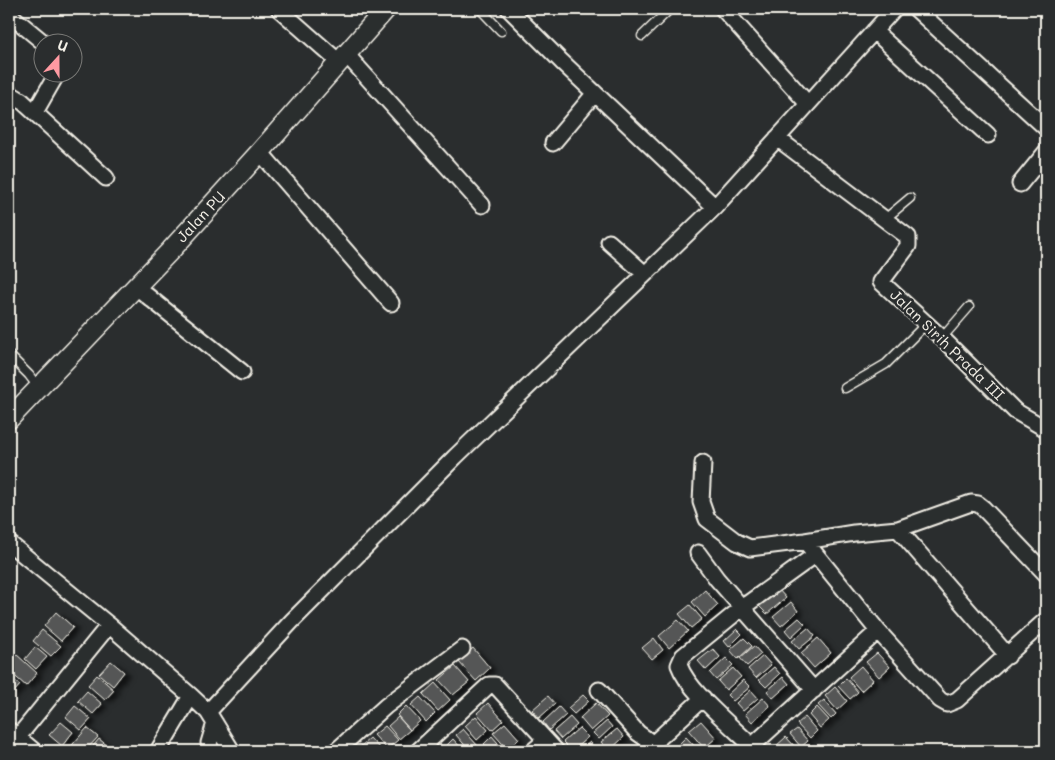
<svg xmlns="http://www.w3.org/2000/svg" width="1055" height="760" viewBox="0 0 1055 760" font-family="Mali,sans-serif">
<defs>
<filter id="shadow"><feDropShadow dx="5.5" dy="3" stdDeviation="2.5" flood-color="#0009"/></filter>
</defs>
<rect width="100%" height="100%" fill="#2a2d2e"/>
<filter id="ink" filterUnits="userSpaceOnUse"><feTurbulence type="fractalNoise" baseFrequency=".02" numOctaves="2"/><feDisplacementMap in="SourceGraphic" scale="10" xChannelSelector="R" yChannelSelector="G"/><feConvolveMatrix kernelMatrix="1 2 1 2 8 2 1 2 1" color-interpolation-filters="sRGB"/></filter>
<g filter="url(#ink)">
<!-- building -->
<path fill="#555756" stroke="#f4f1e8" filter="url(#shadow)" d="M778,589L786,598L767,614L759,606Z
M705,590L718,605L705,617L692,602Z
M791,602L798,611L781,626L773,617Z
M690,605L702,619L691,628L679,614Z
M56,612L73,627L61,641L44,626Z
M799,618L805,624L791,637L785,630Z
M678,620L688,631L669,648L659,636Z
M808,628L815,636L799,649L792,641Z
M737,629L742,634L729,647L724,641Z
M42,630L61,646L51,656L33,641Z
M654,638L663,650L652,659L642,648Z
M744,638L752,646L738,659L730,650Z
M818,638L831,653L814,668L801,653Z
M754,646L761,654L747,666L740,658Z
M35,647L47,657L36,669L25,659Z
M473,648L490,668L476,681L458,661Z
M713,649L720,657L706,670L698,661Z
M877,653L890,667L879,677L866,662Z
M16,654L37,673L26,686L9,671V663Z
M763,656L771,665L756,678L748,669Z
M726,658L733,665L716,680L710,673Z
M111,661L124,672L113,686L99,674Z
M455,666L469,682L453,695L439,680Z
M861,666L873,680L861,691L849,677Z
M774,667L780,674L766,687L759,680Z
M733,668L741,677L726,690L718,681Z
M97,675L114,690L105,700L88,685Z
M9,676L20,685L9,698Z
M783,677L789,684L773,698L767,691Z
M846,678L858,692L850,699L838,686Z
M743,680L750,687L733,701L727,695Z
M435,683L450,700L438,711L423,694Z
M835,687L847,701L837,710L825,696Z
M751,690L758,698L743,711L736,703Z
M87,691L102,704L93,714L78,701Z
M583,695L589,701L574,714L568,708Z
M548,696L555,704L539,718L532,710Z
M420,697L435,713L426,722L411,705Z
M763,698L770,706L752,722L745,714Z
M824,700L836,714L831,719L818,705Z
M488,703L503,720L492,730L477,713Z
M596,703L608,716L591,731L580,718Z
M75,706L91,719L81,730L66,717Z
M406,706L420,721L410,730L397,715Z
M559,707L566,715L549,730L543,722Z
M817,707L829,720L820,728L809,715Z
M476,716L488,730L477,740L465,726Z
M398,717L410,730L399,739L388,726Z
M570,717L577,725L561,739L554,731Z
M805,717L817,731L810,738L797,724Z
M607,721L612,727L599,739L593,733Z
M701,721L716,738L704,748L689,731Z
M61,722L73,732L62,746L49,735Z
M505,723L519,739L508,750L493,733Z
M385,726L398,740L387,749L374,735Z
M87,728L98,737L85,751H67Z
M579,728L588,737L572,751L563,742Z
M463,729L477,745L470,751L456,735Z
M617,729L624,737L609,751L601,742Z
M797,729L808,741L801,747L790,734Z
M492,736L503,749L501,751H491L484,744Z
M686,737L699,751H683L678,745Z
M786,737L799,751H779L775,747Z
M370,738L382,751H363L360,747Z
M99,739L113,750L111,751H89Z
M453,739L464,751H446L444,748Z
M590,742L599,751H580Z"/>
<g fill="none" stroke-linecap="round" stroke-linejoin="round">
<!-- service casing -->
<g stroke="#f4f1e8" stroke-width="11">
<path id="service" d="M480,9L501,31
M642,36L670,9
M885,219L910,198
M942,338L969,307
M9,355L29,375L38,387
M845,388L886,364L927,323"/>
</g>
<!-- minor casing -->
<g stroke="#f4f1e8" stroke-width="19">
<path id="minor" d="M279,9L339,62
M509,9L562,62L715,207
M723,9L808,104
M916,9L1046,128
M9,14L43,42
M874,31L988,135
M346,54L482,205
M9,93L22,101L106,178
M35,112L58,72
M777,138L908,237V246L881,282L942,338L1015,411L1046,429
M553,143L595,93
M260,152L391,303
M1020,184L1046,152
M609,242L645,274
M135,286L242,372
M703,463L701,502L707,519L737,542L750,548L805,541L854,533L898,529L971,503L978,504L983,508L1046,574
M898,529L1008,656
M805,541L878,631L940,700L947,704L957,700L1046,620
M9,543L109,625L191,696L208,712L232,751
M698,553L717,579L814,690
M599,690L638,733L652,743
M208,712L292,621L455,457L715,207L894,9
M9,730L34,751
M752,746L878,631
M9,748L109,625
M158,751L191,696
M211,751L209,743L215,723
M336,751L386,706L462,649
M418,751L489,685H495L556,751
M533,751L546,740
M645,751L703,698
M757,751C735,728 689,693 679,665L683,656L743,607L815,555"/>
</g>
<!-- tertiary casing -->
<g stroke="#f4f1e8" stroke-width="22">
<path id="tertiary" d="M9,419L171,250L260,152L386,9"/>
</g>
<!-- service -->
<use href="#service" stroke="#2a2d2e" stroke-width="8"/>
<!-- minor -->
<use href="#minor" stroke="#2a2d2e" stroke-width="15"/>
<!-- tertiary -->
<use href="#tertiary" stroke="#2a2d2e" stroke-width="19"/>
</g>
</g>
<g text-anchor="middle" stroke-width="5" stroke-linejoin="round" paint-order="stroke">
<!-- street labels -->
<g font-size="15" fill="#f4f1e8" stroke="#2a2d2e">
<text transform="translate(201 217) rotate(-47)" y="5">Jalan PU</text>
<text transform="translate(947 345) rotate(44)" y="5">Jalan Sirih Prada III</text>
</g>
</g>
<!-- margin -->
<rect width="1055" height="760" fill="none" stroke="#2a2d2e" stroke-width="30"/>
<rect x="15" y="15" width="1025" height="730" fill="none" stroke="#f4f1e8" stroke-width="2" filter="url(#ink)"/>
<!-- north arrow -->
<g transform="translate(58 58) rotate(21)"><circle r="24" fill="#2a2d2e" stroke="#7b7b78"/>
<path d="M0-4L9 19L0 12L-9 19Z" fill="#ff9aa2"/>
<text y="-8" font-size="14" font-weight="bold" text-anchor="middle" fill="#f4f1e8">U</text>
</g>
</svg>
